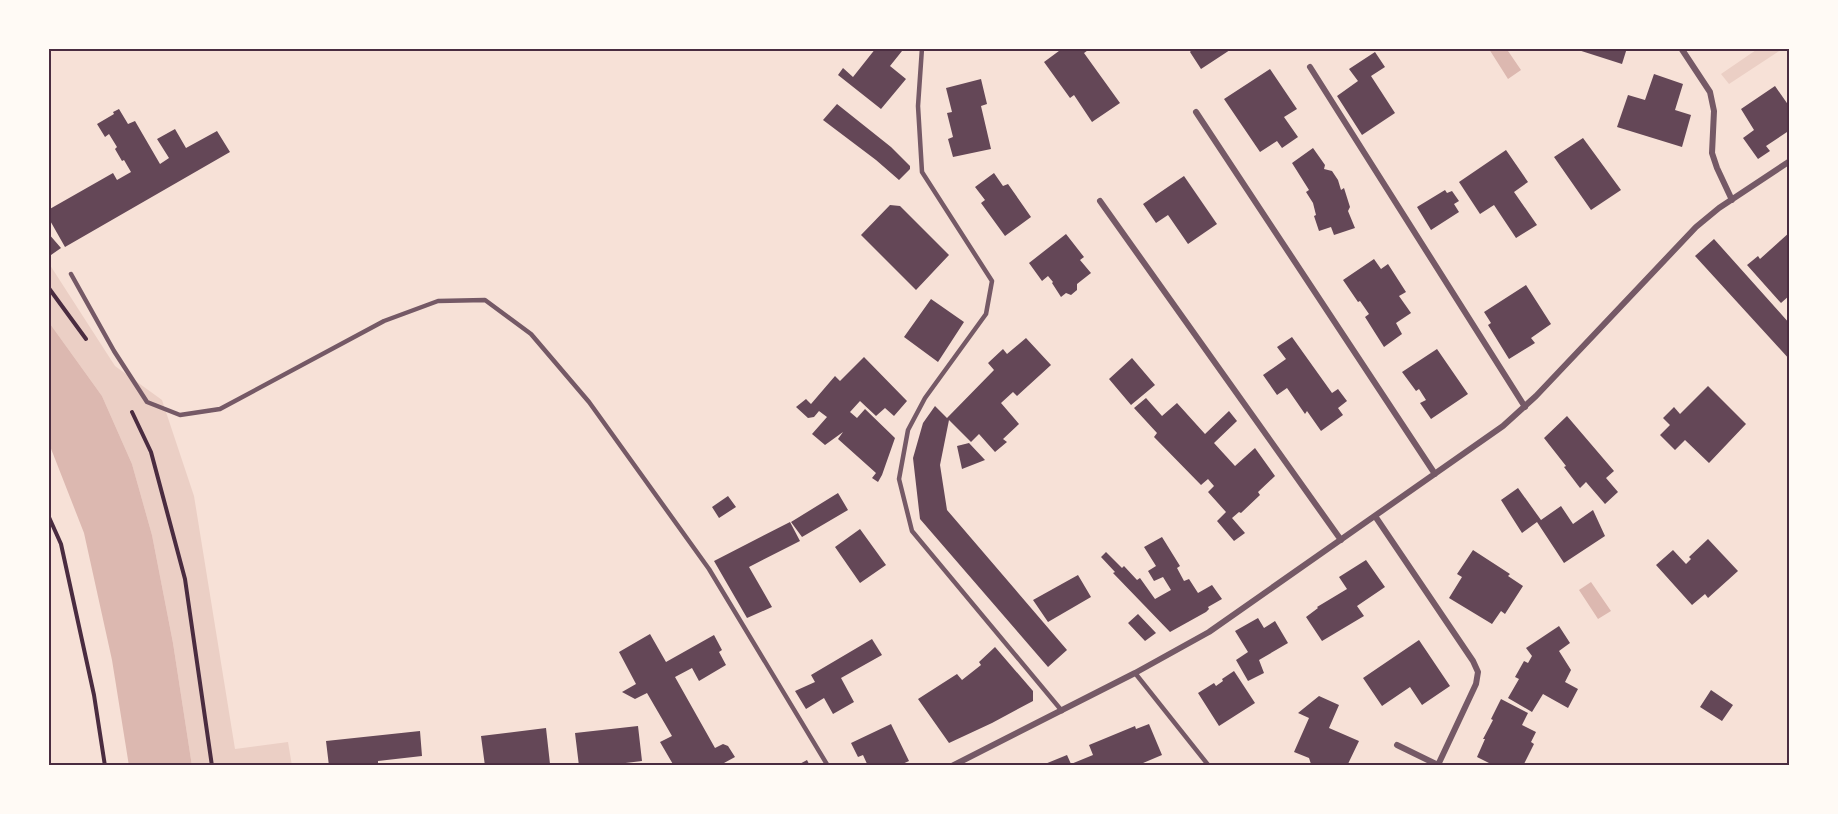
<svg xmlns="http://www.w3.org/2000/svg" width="1838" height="814" viewBox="0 0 1838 814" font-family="Roboto,sans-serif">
<rect width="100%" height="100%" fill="#f7e1d7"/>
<!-- green -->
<path fill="#ebcfc5" d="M1759,48H1784L1729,84L1721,74Z
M48,262L115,366L162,400L194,496L235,749L288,742L292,766H192L173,643L152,535L132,464L102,396L48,321Z"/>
<!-- water -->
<path fill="#dcb8b0" d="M1491,48H1506L1521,70L1508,79L1489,49Z
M48,321L102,396L132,464L152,535L173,643L192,766H129L112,660L84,533L48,441Z
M1591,582L1611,611L1598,619L1579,590Z"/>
<!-- building -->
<path fill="#644757" d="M876,48H898L902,51L890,66L906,79L881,109L838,75L843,68L853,77Z
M1063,48H1091L1084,53L1120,103L1092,122L1074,95L1070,98L1044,62Z
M1193,48H1233L1201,69L1190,52Z
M1572,48H1627L1622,64Z
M1375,52L1385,67L1371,76L1395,113L1362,135L1337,96L1358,81L1349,69Z
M1270,69L1297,109L1284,117L1298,137L1282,148L1277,141L1260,152L1224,99Z
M1654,74L1683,84L1675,110L1691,115L1682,147L1617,127L1628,95L1645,100Z
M981,79L987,104L981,106L991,149L953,157L948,139L953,137L947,113L952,112L946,88Z
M1775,86L1789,106H1790V130L1766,146L1770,151L1758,159L1743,138L1754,130L1741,109Z
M837,104L891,147L910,166V169L899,180L876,160L823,120Z
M119,109L128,124L135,121L160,164L169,158L157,139L175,129L186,148L217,131L230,152L65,247L48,217V210L113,173L117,180L131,172L124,160L122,161L115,149L117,147L109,134L105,137L97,124L114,114L113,112Z
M1583,138L1621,190L1591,210L1554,157Z
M1313,148L1325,165L1324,169L1332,171L1338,180L1341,190L1344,188L1350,207L1348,211L1355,228L1334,235L1331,227L1319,231L1314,216L1316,215L1313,203L1306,192L1309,190L1292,163Z
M1506,150L1528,182L1514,192L1537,225L1516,238L1494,205L1480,214L1459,182Z
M994,173L1003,186L1008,184L1031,217L1005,236L981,203L985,200L975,187Z
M1184,176L1217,224L1188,244L1168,215L1156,223L1143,204Z
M1445,190L1447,193L1452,191L1459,201L1454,204L1459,212L1431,230L1417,207Z
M890,205L900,206L949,255L916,290L861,235Z
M1790,232V295L1781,303L1747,265L1758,256L1760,259Z
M48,233L61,248L51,255L48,251Z
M1066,234L1084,257L1080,260L1091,273L1077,284V290L1071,295L1066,293L1061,297L1052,283L1053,282L1048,276L1042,281L1029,263Z
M1714,239L1790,324V360L1695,256Z
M1374,259L1381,269L1388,264L1406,292L1399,296L1411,313L1396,323L1402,334L1384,347L1365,317L1369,314L1360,301L1358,302L1343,280Z
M1526,285L1551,324L1531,338L1535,343L1509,359L1488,325L1491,323L1484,312Z
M931,299L964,322L938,362L904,337Z
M1292,337L1332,393L1338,389L1347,401L1338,408L1343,415L1321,431L1307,411L1305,414L1287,388L1277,395L1263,375L1286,359L1277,347Z
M1026,338L1051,365L1017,396L1013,392L1001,403L1019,424L1003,439L1007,442L995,452L979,434L971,442L949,420L940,465L947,510L1067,650L1048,667L920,519L913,458L923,423L935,406L947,418L994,370L988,363L1003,349L1007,354Z
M1437,349L1468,394L1431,419L1420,403L1426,400L1419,389L1416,391L1402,372Z
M864,357L907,401L894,416L885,408L876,416L860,401L850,412L857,418L865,409L895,438L882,475L878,482L872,478L876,473L838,439L843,432L825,445L812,434L827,417L819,411L814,417L808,418L796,407L806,399L811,404L835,376L840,381Z
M1132,358L1155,385L1131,405L1109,379Z
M1708,386L1746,424L1709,463L1685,440L1675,450L1660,435L1670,425L1663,418L1674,407L1680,414Z
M1146,398L1162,416L1177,403L1205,434L1229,411L1237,421L1214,443L1235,466L1255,448L1275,476L1258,492L1260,495L1241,513L1239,512L1232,518L1245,533L1234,541L1217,521L1226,512L1208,492L1214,486L1208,479L1201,485L1154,437L1157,433L1134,408Z
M1567,416L1614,471L1606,478L1618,492L1605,504L1586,482L1580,488L1564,467L1566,466L1544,438Z
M969,443L985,460L962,469L957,446Z
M1518,488L1541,520L1561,506L1573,524L1593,510L1605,536L1564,563L1537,522L1522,533L1501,500Z
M838,493L848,510L802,537L791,522Z
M728,496L736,507L719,518L712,507Z
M790,522L800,541L749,567L772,607L747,618L714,561Z
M860,529L886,565L860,583L835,547Z
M1162,537L1180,566L1177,568L1184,581L1189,579L1198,593L1212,585L1222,599L1208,607L1209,609L1206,612L1170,632L1113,573L1115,572L1101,557L1106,552L1122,568L1124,566L1137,580L1140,578L1155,599L1171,590L1163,577L1154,581L1148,571L1156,566L1144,547Z
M1708,539L1738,571L1708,598L1705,594L1692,605L1656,565L1673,550L1686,564L1691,559L1689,557Z
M1473,550L1510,574L1508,576L1523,586L1505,614L1501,611L1492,624L1449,598L1462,577L1457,574Z
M1366,560L1385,587L1357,606L1364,616L1322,641L1306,617L1318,608L1317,607L1347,589L1339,577Z
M1078,575L1091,597L1048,622L1033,600Z
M1138,614L1156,633L1145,641L1128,623Z
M1258,618L1264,628L1275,621L1288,643L1259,660L1264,673L1248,681L1236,660L1248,652L1235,631Z
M1559,626L1570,643L1559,651L1571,670L1565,682L1578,689L1568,708L1543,694L1532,712L1508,698L1519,679L1515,677L1524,661L1528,663L1532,656L1526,648Z
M650,634L666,662L714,635L722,650L719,652L726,665L699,681L692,668L675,677L715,748L723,744L728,746L735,757L724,763L725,766H674L660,742L672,736L647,693L635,699L622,692L636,684L619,652Z
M872,639L882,655L841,678L854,702L833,714L824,698L806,709L795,691L815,682L811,675Z
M1419,640L1450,686L1422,705L1410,687L1382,706L1363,678Z
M995,647L1033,691V701L992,723L949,743L918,699L957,674L962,680L981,665L979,662Z
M1234,671L1255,703L1219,726L1198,693L1214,683L1216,686L1223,681L1222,679Z
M1711,690L1733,705L1722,721L1700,707Z
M1319,696L1339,705L1329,728L1359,741L1347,766H1315L1311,764L1309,758L1294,752L1309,718L1298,713Z
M1501,699L1528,713L1522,725L1536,732L1531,742L1534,744L1523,766H1495L1477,757L1485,739H1483L1493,720L1491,719Z
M891,724L909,761L898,766H868L863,755L858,757L851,743Z
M1149,724L1162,755L1136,766H1040L1067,755L1071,764L1093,755L1089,745L1135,726L1136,729Z
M638,726L642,761L601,766H579L575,733Z
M546,728L550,764L537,766H485L481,736Z
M420,731L422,756L378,761V766H344V764L329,766L326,741Z
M807,760L810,766H796Z"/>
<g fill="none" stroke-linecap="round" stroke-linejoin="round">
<!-- path -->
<path stroke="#4a2c40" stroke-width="4" d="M48,287L86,339
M132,412L151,452L185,579L212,766
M48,515L61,544L94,695L105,766"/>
<!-- service -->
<path stroke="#755966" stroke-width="4.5" d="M922,48L918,106L922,172L992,281L986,314L925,398L908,430L899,479L912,531L1062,711
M71,274L114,351L147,402L180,415L220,409L384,321L438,301L485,300L531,334L589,402L709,569L828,766
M1135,673L1209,766"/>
<!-- minor -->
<path stroke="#755966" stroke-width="6" d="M1681,48L1710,92L1714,111L1712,153L1717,168L1732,200
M1310,67L1525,407
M1196,112L1435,474
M1100,201L1341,540
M1375,516L1473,661L1478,672L1476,684L1438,765
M1397,745L1440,766
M952,766L1135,673L1209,632L1503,426L1536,396L1696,227L1719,208L1790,161"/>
</g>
<!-- border -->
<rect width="1838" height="814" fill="none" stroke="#fffaf5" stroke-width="99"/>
<rect x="50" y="50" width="1738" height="714" fill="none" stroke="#4a2c40" stroke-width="2"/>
</svg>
